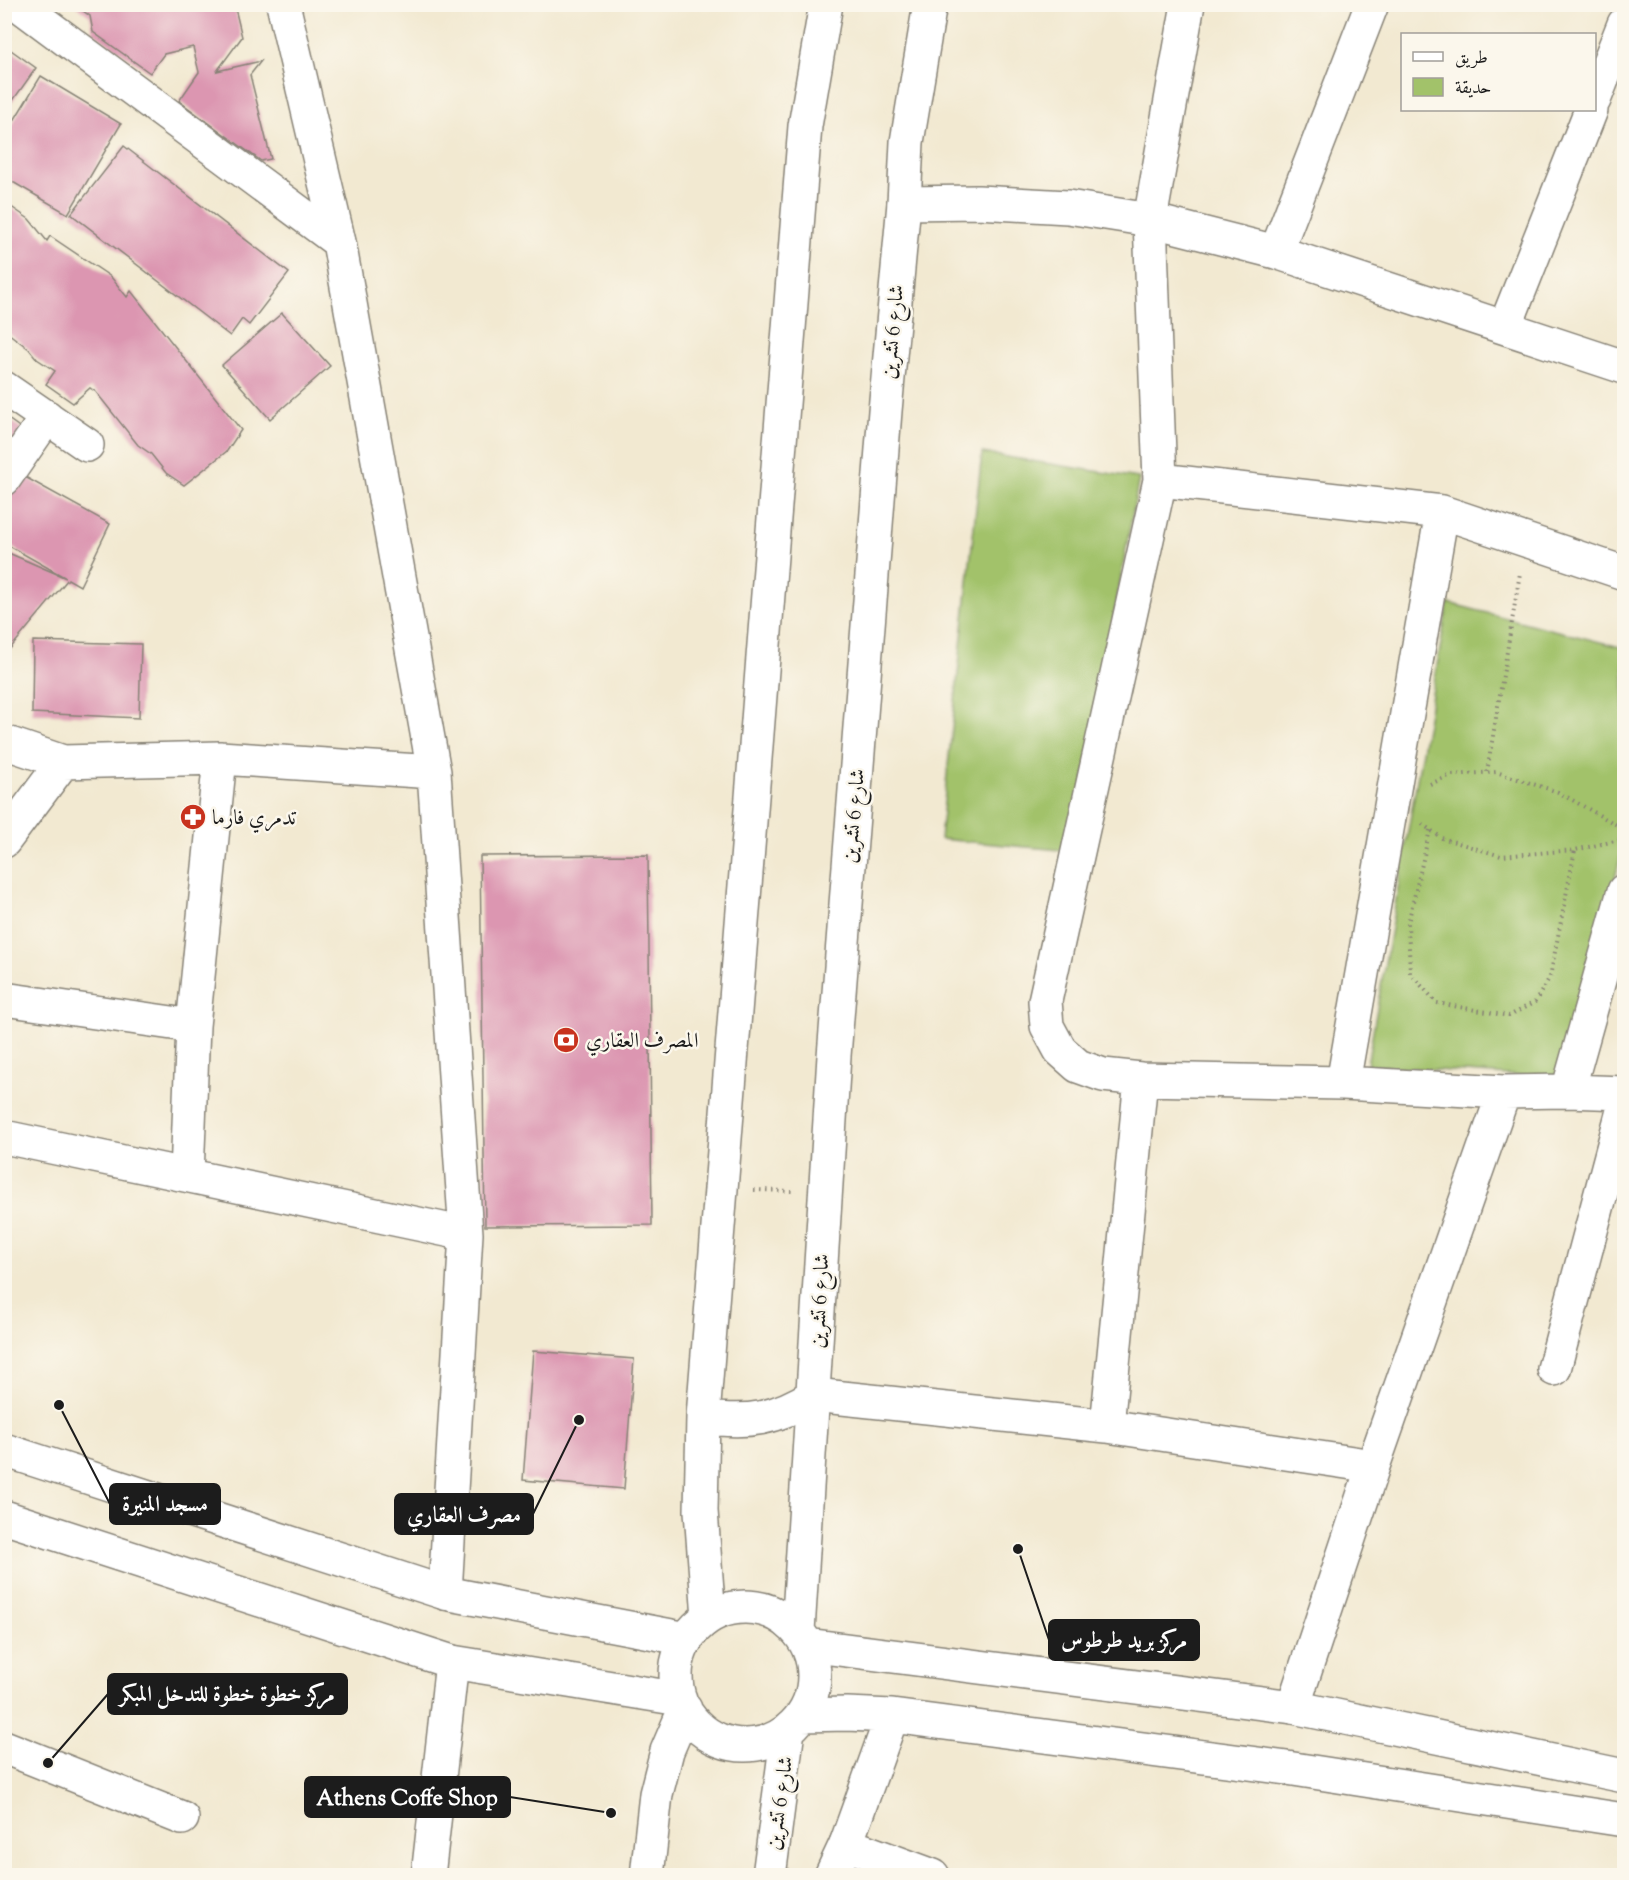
<svg xmlns="http://www.w3.org/2000/svg" width="1629" height="1880" viewBox="0 0 1629 1880" font-family="'Sorts Mill Goudy',Amiri,serif">
<rect width="100%" height="100%" fill="#fbf7ec"/>
<filter id="ink" filterUnits="userSpaceOnUse"><feTurbulence type="fractalNoise" baseFrequency=".0167" numOctaves="2"/><feDisplacementMap in="SourceGraphic" scale="12" xChannelSelector="R" yChannelSelector="G"/><feConvolveMatrix kernelMatrix="1 2 1 2 8 2 1 2 1" color-interpolation-filters="sRGB"/></filter>
<filter id="wash" filterUnits="userSpaceOnUse"><feTurbulence type="fractalNoise" baseFrequency=".008" numOctaves="4" result="noise"/><feDisplacementMap in="SourceGraphic" scale="24" xChannelSelector="R" yChannelSelector="G"/><feGaussianBlur stdDeviation="1.35" result="paint"/><feColorMatrix in="noise" values="0 0 0 0 0 0 0 0 0 0 0 0 0 0 0 0 0 1.4 0 .05"/><feComposite in="paint" operator="in"/></filter>
<g filter="url(#wash)">
<rect width="100%" height="100%" fill="#f2e9d1"/>
<!-- green -->
<path fill="#a2c26a" stroke="#5f6f43" stroke-width="1.5" d="M982,453L1139,478L1071,851L940,839Z
M1448,603L1624,648V843L1564,1079L1367,1065Z"/>
<g id="blocks">
<!-- building -->
<path fill="#dc96b1" d="M73,4H234L242,37L217,71L261,61L250,75L271,159L261,161L179,101L199,72L193,47L164,54L150,73L93,32L90,16Z
M4,45L36,68L4,113Z
M41,76L121,124L68,214L4,177V137Z
M124,146L289,273L249,325L242,319L230,336L71,214Z
M4,202L29,219L47,241L50,236L111,277L127,297L131,291L241,430L227,451L184,485L166,473L151,454L138,445L96,392L90,388L73,403L46,384L55,371L37,359L29,349L4,330Z
M282,313L330,366L270,419L222,365Z
M4,416L22,429L4,457Z
M16,472L110,524L80,586L68,579L4,656V551L66,578L4,543V491Z
M33,641L141,644L139,718L32,713Z
M648,855L652,1225L485,1226L480,856Z
M533,1351L634,1359L624,1489L523,1480Z"/>
</g>
</g>
<g filter="url(#ink)">
<use href="#blocks" fill-opacity="0" stroke="#878276" stroke-width="1.5"/>
<g fill="none" stroke-linecap="round" stroke-linejoin="round">
<!-- minor casing -->
<g stroke="#878276" stroke-width="36">
<path id="minor" d="M18,4L339,242
M283,4L339,242L434,772L466,1234L445,1593
M1188,4L1150,220L1160,480L1045,1001L1047,1026L1060,1050L1078,1066L1103,1075L1141,1079L1343,1083L1504,1092L1568,1091L1624,1093
M1594,100L1624,24
M904,203L978,202L1068,207L1150,220L1276,252L1624,367
M1276,252L1372,4
M1505,327L1591,110
M4,388L87,445
M4,479L47,417
M1160,480L1442,512L1624,573
M4,742L63,762L220,758L434,772
M4,841L63,762
M4,999L193,1026
M1343,1083L1442,512
M1568,1091L1624,891
M4,1137L466,1234
M187,1174L193,1026L220,758
M1554,1369L1624,1107
M814,1395L1107,1426L1373,1466
M1107,1426L1141,1079
M1293,1707L1373,1466L1504,1092
M4,1747L182,1818
M846,1844L933,1876
M428,1876L452,1662"/>
</g>
<!-- major casing -->
<g stroke="#878276" stroke-width="36">
<path id="major" d="M703,1417C748,1424 776,1419 814,1395
M4,1450L445,1593L687,1639
M4,1517L452,1662L680,1699
M676 1676a69 69 0 1 1 138 0a69 69 0 1 1-138 0Z
M709,1617L701,1511L703,1417L805,126L826,4
M798,1631L834,1056L885,411L904,203L907,142L930,4
M807,1645L1293,1707L1624,1776
M802,1715L847,1714L892,1716L1287,1768L1624,1820
M647,1876L656,1794L667,1751L685,1709
M769,1876L788,1730
M831,1876L846,1844L892,1716"/>
</g>
<!-- path -->
<path stroke="#878276" stroke-width="4" stroke-dasharray="1.5 4.5" stroke-linecap="butt" d="M1487,772L1520,573
M1430,784L1451,775L1496,772L1558,792L1624,829
M1422,824L1442,838L1501,856L1575,850L1624,839
M1430,830L1408,923L1410,973L1437,1003L1509,1016L1535,1002L1550,977L1575,850
M754,1190L792,1191"/>
<!-- minor -->
<use href="#minor" stroke="#fff" stroke-width="33"/>
<!-- major -->
<use href="#major" stroke="#fff" stroke-width="33"/>
</g>
</g>
<!-- icons -->
<defs>
<g id="pharmacy-disc" transform="scale(1.35)"><circle r="9.5" fill="#c8321e" stroke="#fbf7ec"/><path d="M-2-6h4v4h4v4h-4v4h-4v-4h-4v-4h4Z" fill="#fff"/></g>
<g id="bank-disc" transform="scale(1.35)"><circle r="9.5" fill="#c8321e" stroke="#fbf7ec"/><path d="M-6-4H6V4H-6ZM0-2.3a2.3 2.3 0 1 0 0 4.6a2.3 2.3 0 1 0 0-4.6Z" fill="#fff"/></g>
</defs>
<g fill-rule="evenodd">
<use href="#pharmacy-disc" x="193" y="817"/>
<use href="#bank-disc" x="566" y="1040"/>
</g>
<g text-anchor="middle" stroke-width="5" stroke-linejoin="round" paint-order="stroke">
<!-- street labels -->
<g font-size="21" fill="#1c1c1c" stroke="#fbf7ec">
<text transform="translate(892 332) rotate(-85)" y="7">شارع 6 تشرين</text>
<text transform="translate(853 816) rotate(-85)" y="7">شارع 6 تشرين</text>
<text transform="translate(819 1301) rotate(-87)" y="7">شارع 6 تشرين</text>
<text transform="translate(779 1803) rotate(-82)" y="7">شارع 6 تشرين</text>
</g>
<!-- poi labels -->
<g font-size="21" fill="#1c1c1c" stroke="#fbf7ec" text-anchor="start">
<text x="212" y="824">تدمري فارما</text>
<text x="586" y="1047">المصرف العقاري</text>
</g>
</g>
<!-- callouts -->
<path fill="none" stroke="#1c1c1c" stroke-width="2" d="M59 1405L110 1504M579 1420L533 1514M1018 1549L1049 1640M48 1763L108 1694M611 1813L510 1797"/>
<g fill="#1c1c1c" stroke="#fbf7ec" stroke-width="2">
<circle cx="59" cy="1405" r="6"/>
<circle cx="579" cy="1420" r="6"/>
<circle cx="1018" cy="1549" r="6"/>
<circle cx="48" cy="1763" r="6"/>
<circle cx="611" cy="1813" r="6"/>
</g>
<g fill="#1c1c1c" stroke="#1c1c1c" stroke-width="2">
<rect x="110" y="1484" width="110" height="40" rx="6"/>
<rect x="395" y="1494" width="138" height="40" rx="6"/>
<rect x="1049" y="1620" width="150" height="40" rx="6"/>
<rect x="108" y="1674" width="239" height="40" rx="6"/>
<rect x="305" y="1777" width="205" height="40" rx="6"/>
</g>
<g font-size="22" text-anchor="middle" font-weight="bold" fill="#fff">
<text x="165" y="1511">مسجد المنيرة</text>
<text x="464" y="1522">مصرف العقاري</text>
<text x="1124" y="1647">مركز بريد طرطوس</text>
<text x="227" y="1701">مركز خطوة خطوة للتدخل المبكر</text>
<text x="407" y="1805">Athens Coffe Shop</text>
</g>
<!-- margin -->
<rect width="1629" height="1880" fill="none" stroke="#fbf7ec" stroke-width="24"/>
<!-- legend -->
<rect x="1401" y="33" width="195" height="78" fill="#fbf7ec" stroke="#a29f99" stroke-width="1.5"/>
<rect x="1413" y="52" width="30" height="9" fill="#ffffff" stroke="#a29f99" stroke-width="1.5"/>
<text x="1455" y="63" font-size="18" fill="#1c1c1c">طريق</text>
<rect x="1413" y="78" width="30" height="18" fill="#a2c26a" stroke="#a29f99" stroke-width="1.5"/>
<text x="1455" y="93" font-size="18" fill="#1c1c1c">حديقة</text>
</svg>
